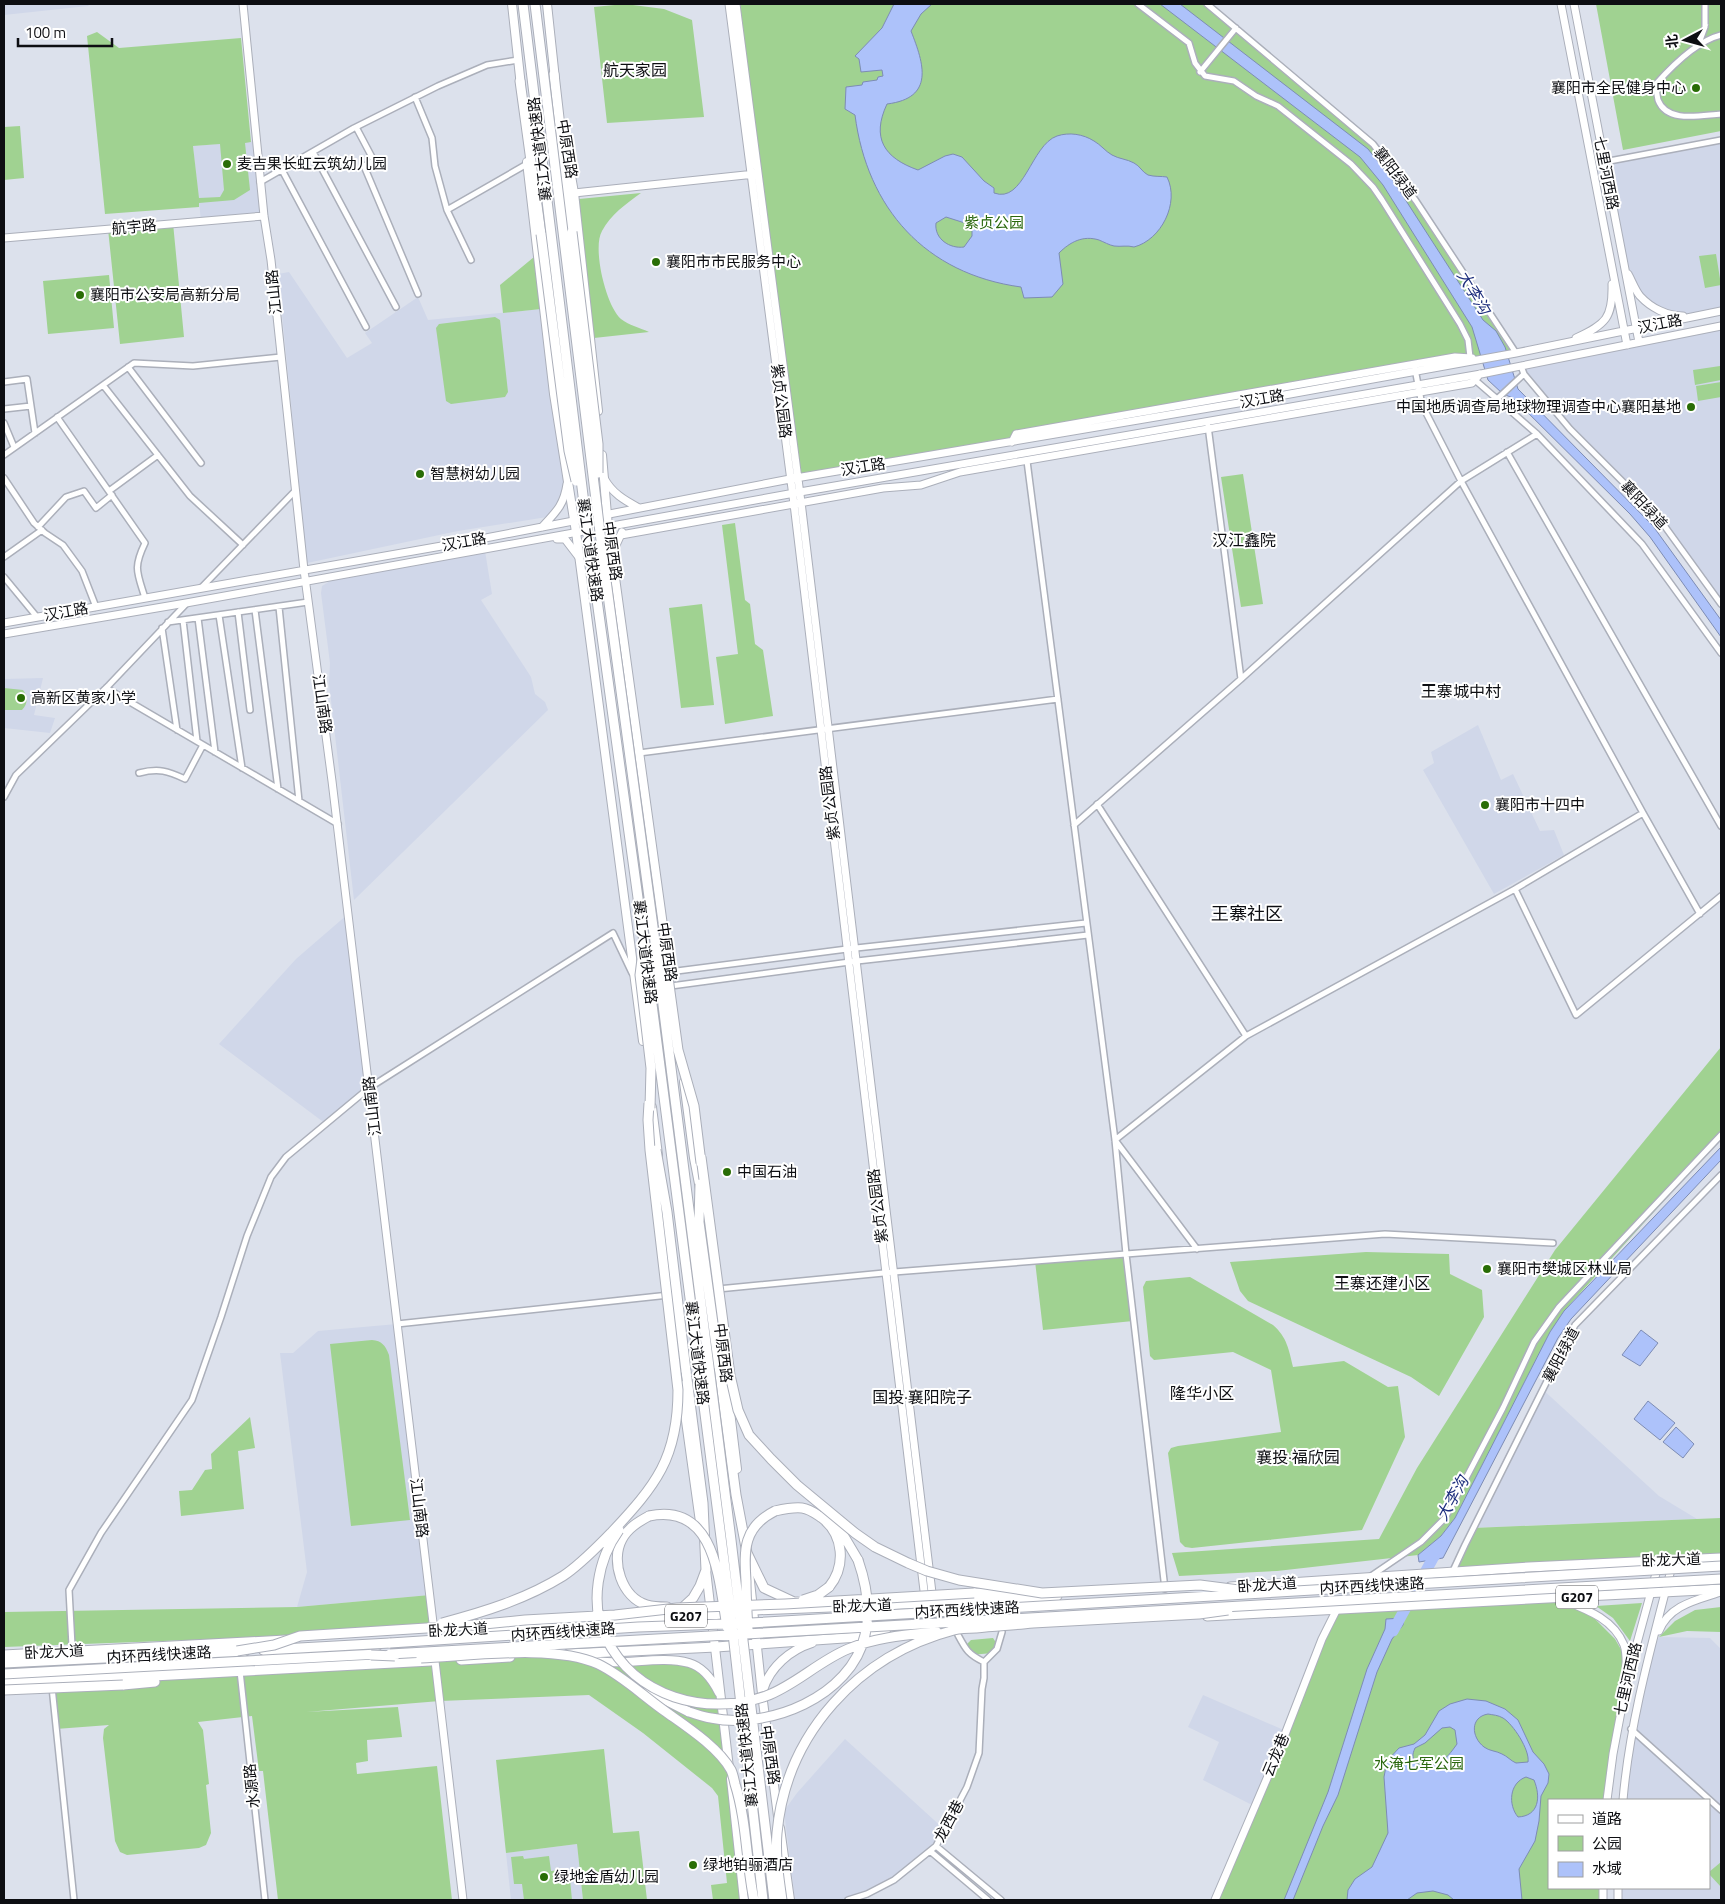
<svg xmlns="http://www.w3.org/2000/svg" width="1725" height="1904" viewBox="0 0 1725 1904" font-family="'Titillium Web','Noto Sans SC',sans-serif">
<rect width="100%" height="100%" fill="#dce1ec"/>
<!-- built -->
<path fill="#d0d7e9" d="M4,4H90L88,6L4,15Z
M1721,140V311L1699,316H1672L1639,295L1624,265L1604,162Z
M256,141L264,216L201,221L193,146Z
M289,272L347,358L372,343L365,333L418,297L428,320L541,309L565,479L560,500L547,517L458,531L307,563L278,274Z
M1721,326V604L1658,517L1570,429L1521,366Z
M485,551L492,594L481,600L531,677L535,694L545,702L548,710L354,900L329,683L330,663L321,593L322,586L330,581L340,577Z
M43,678L34,715L55,718L50,733L4,728V679Z
M1478,725L1501,780L1513,774L1540,831L1554,830L1564,855L1494,894L1423,770L1434,763L1431,752Z
M348,914L369,1088L326,1124L219,1044L296,959Z
M397,1324L430,1595L297,1607L307,1572L280,1353H293L318,1331Z
M1540,1387L1659,1496L1697,1519L1469,1528Z
M1659,1637L1710,1638L1721,1649V1900H1621L1622,1888H1709V1800H1626L1631,1744L1649,1660Z
M1203,1695L1286,1731L1254,1806L1203,1780L1219,1742L1188,1727Z
M845,1739L945,1830L936,1846L894,1880L848,1900H795L784,1811L797,1793Z
M577,1844L583,1900H511L506,1853Z"/>
<!-- green -->
<path fill="#a0d291" fill-rule="evenodd" d="M625,4L664,9L692,20L704,117L607,123L594,7Z
M740,4H1207L1373,144L1416,201L1516,353L798,477L795,437Z
M1596,4H1721V131L1623,150Z
M97,32L119,48L241,38L251,142L245,143L250,190L234,200L199,203V207L105,214L87,36ZM220,144L224,190L220,197L199,198L193,146Z
M4,123V127L20,126L24,178L4,180Z
M641,193C626,204 611,214 602,231C592,248 606,306 621,319C628,325 641,328 649,332L594,338L579,199Z
M173,223L184,337L120,344L108,229Z
M1716,254L1721,285L1705,288L1699,256Z
M534,257L541,309L503,313L500,285Z
M109,275L114,328L48,334L43,281Z
M495,317L500,320L508,392L505,397L451,404L446,401L436,328L439,324Z
M1720,366L1721,380L1695,385L1693,370Z
M1721,382V397L1698,401L1696,386Z
M1243,474L1263,604L1241,607L1221,477Z
M735,523L745,600L750,604L755,644L763,650L773,716L725,724L716,657L738,654L722,525Z
M702,604L714,705L681,708L669,608Z
M4,688L23,690C28,696 28,704 22,710H4Z
M1721,1047V1138L1564,1311L1550,1332L1455,1518L1441,1536L1418,1555L1277,1571L1179,1576L1172,1553L1379,1539L1417,1468L1555,1250Z
M1366,1252L1449,1254L1450,1274L1482,1290L1484,1317L1439,1396L1411,1377L1248,1301L1240,1291L1230,1262Z
M1126,1254L1133,1321L1043,1330L1035,1261Z
M1190,1277L1273,1325C1287,1337 1289,1350 1293,1367L1344,1361L1388,1387L1398,1386L1405,1437L1362,1530L1192,1548L1185,1547L1180,1542L1168,1453L1171,1448L1178,1446L1281,1432L1271,1370L1233,1352L1154,1360L1150,1356L1143,1287L1146,1281Z
M372,1340C382,1341 385,1345 389,1355L410,1520L351,1526L330,1344Z
M250,1417L255,1448L238,1451L244,1509L181,1516L179,1491L192,1490L205,1470L212,1469L211,1454Z
M1721,1518V1553L1452,1573L1473,1528Z
M430,1595L434,1631L4,1647V1612L297,1607Z
M1557,1598L1595,1619L1615,1639L1623,1653L1627,1680L1607,1800H1549V1888H1603V1900H1215L1337,1609Z
M1642,1603L1630,1641L1613,1618L1596,1606Z
M1721,1607V1632L1687,1631L1659,1637L1675,1621L1695,1610Z
M993,1638L997,1644L993,1653L970,1655L965,1646L971,1640Z
M556,1655L599,1662L690,1663L706,1674L722,1697L744,1900H713L711,1885L727,1883L718,1796L712,1788L643,1733L589,1695L440,1701L306,1712L398,1707L402,1737L367,1740L368,1761L356,1763L357,1774L437,1766L452,1900H278L263,1771H259L252,1716L198,1722L203,1730L209,1784L206,1785L211,1833L206,1845L199,1848L127,1855L120,1852L115,1841L103,1738L104,1729L109,1725L56,1729L51,1682Z
M604,1749L613,1833L639,1831L647,1900H583L577,1844L506,1853L496,1760Z
M523,1856L524,1859L549,1856L551,1871L569,1869L572,1900H524L522,1884H514L511,1857Z
M1721,1862V1887L1709,1874V1872Z"/>
<!-- water -->
<path fill="#adc2fa" stroke="#7d8cb4" fill-rule="evenodd" d="M894,4H932L921,14L911,31C924,64 935,98 887,104C871,138 884,158 918,170L945,156L953,154L962,157L984,181L994,188V193C1024,204 1031,145 1057,136C1069,132 1083,134 1094,141C1101,145 1105,151 1112,155C1119,159 1127,159 1134,163C1140,166 1142,172 1148,175C1155,177 1161,176 1167,177C1180,203 1161,240 1134,247C1127,245 1121,247 1114,246C1109,245 1104,242 1099,240C1083,235 1070,242 1059,253L1063,284L1052,297L1024,298L1021,287C925,274 867,208 855,115L845,109L846,87L862,85L863,82L877,80L878,77L883,76L882,70L861,72L859,59L855,56L882,28ZM946,217L968,224L972,227V236L964,247C950,249 934,239 936,223Z
M1160,4H1180L1368,149L1392,179L1483,320L1496,331L1505,347L1518,389L1653,526L1721,620V637L1650,537L1630,514L1513,398L1503,394L1488,380L1472,327L1383,185L1360,157Z
M1721,1147V1160L1571,1319L1558,1338L1443,1558L1419,1562L1418,1555L1441,1536L1455,1518L1550,1332L1564,1311Z
M1641,1330L1658,1343L1640,1366L1622,1355Z
M1648,1401L1675,1423L1660,1440L1634,1419Z
M1676,1427L1694,1444L1683,1458L1663,1442Z
M1404,1618L1403,1625L1392,1639L1377,1672L1338,1795L1323,1826L1293,1900H1284L1328,1792L1367,1669L1385,1629L1386,1619Z
M1467,1699L1486,1701L1505,1709L1518,1720L1533,1752L1544,1764L1549,1774L1548,1783L1541,1796L1539,1821L1535,1841L1519,1869L1522,1900H1454L1448,1895L1433,1891L1417,1893L1407,1900H1347L1348,1890L1355,1879L1372,1867L1388,1833L1384,1777L1387,1761L1399,1748L1414,1744L1425,1735L1439,1711L1450,1704ZM1488,1714C1493,1715 1498,1715 1503,1718C1513,1724 1530,1750 1528,1762L1516,1763C1511,1761 1507,1756 1502,1754C1497,1751 1489,1751 1484,1747C1471,1737 1470,1717 1488,1714ZM1450,1727L1455,1730L1457,1744C1445,1761 1439,1767 1417,1764C1412,1758 1412,1755 1415,1748L1425,1743L1442,1728ZM1526,1777L1534,1780C1541,1797 1539,1816 1518,1817C1508,1805 1509,1783 1526,1777Z"/>
<g fill="none" stroke-linecap="round" stroke-linejoin="round">
<!-- river -->
<path stroke="#adc2fa" stroke-width="11" d="M1393,1631L1433,1558L1441,1547"/>
<!-- street casing -->
<g stroke="#abafba" stroke-width="8">
<path id="street" d="M1138,4L1189,43L1195,63L1205,76L1234,81L1256,96L1278,106L1351,164L1373,187L1382,200L1460,324L1468,340L1470,357
M1207,4L1373,144L1416,201L1516,353
M1721,35C1697,41 1672,66 1656,84C1656,89 1657,95 1658,100C1667,124 1702,115 1721,114
M1698,46L1705,27V4
M1200,72L1236,28
M415,97L432,138L435,166L447,210
M356,127L374,161L364,166L418,294
M313,152L396,307
M1604,162L1721,140
M282,170L366,327
M260,182L354,128L438,86L487,65L518,60
M471,260L447,210L527,164
M1521,366L1524,374L1570,429L1658,517L1721,604
M128,367L201,463
M1415,369L1422,405L1461,481L1643,813L1700,914
M1524,374L1497,399L1537,434L1642,544L1721,653
M1475,380L1497,399
M4,382L27,379L35,433
M103,385L190,496L243,545
M4,409L31,406
M57,417L145,543C133,568 137,572 145,598
M4,423L14,447
M1208,426L1241,679
M1507,452L1721,826
M4,455L134,363L193,366L281,357
M4,478L34,523L45,533L63,545L82,571L96,607
M109,491L158,455
M38,527L66,497L84,491L96,508L112,495
M4,557L42,530
M4,577L37,617
M201,588L295,491
M279,607L299,801
M255,610L278,789
M238,612L250,710
M219,615L242,768
M198,618L215,752
M183,620L197,741
M168,622L308,602
M162,628L177,730
M106,688L338,824
M639,753L1058,699
M139,773C159,768 168,771 185,779L203,745
M4,797L16,775L109,685L186,604
M1097,804L1246,1036L1515,889L1576,1015L1721,896
M1074,825L1241,679L1461,481L1537,434
M1515,889L1643,813
M669,972L847,949L1086,923
M671,986L857,961L1088,935
M1197,1249L1115,1140L1246,1036
M718,1289L894,1272L1126,1254L1115,1140L1027,461
M397,1324L669,1295
M1452,1573L1465,1545L1575,1325L1721,1175
M1371,1576L1421,1542L1445,1518L1503,1408L1534,1342L1559,1307L1721,1135
M1165,1589L1126,1254L1385,1234L1553,1243
M958,1635C966,1650 968,1654 984,1662
M72,1646L69,1590L101,1533L192,1400L221,1317L247,1236L271,1177L286,1157L369,1088L613,933L632,973
M240,1671L265,1900
M52,1687L74,1900
M1631,1729L1721,1810
M936,1846L1001,1900
M930,1851L988,1900
M848,1900L867,1894L894,1880L936,1846L967,1787L979,1753L982,1689L984,1678V1662L997,1649L1002,1632"/>
</g>
<!-- secondary casing -->
<g stroke="#abafba" stroke-width="9">
<path id="secondary" d="M243,4L264,216L271,260L304,570L332,781L434,1631
M729,4L794,504L925,1599
M736,4L801,502L933,1601
M1561,4L1627,345
M1574,4L1639,342
M574,193L755,174
M4,238L264,216
M1628,274C1632,281 1635,290 1640,296C1651,308 1667,316 1683,316
M1576,338C1606,324 1613,318 1612,284
M1012,442L1016,434L1455,357L1472,358
M604,478C612,493 624,500 639,508
M542,527C556,512 564,505 567,484
M621,535L883,488L921,485L960,472L1472,383L1480,374
M557,539H565L578,556
M612,554L622,532
M4,623L470,541L790,479L1268,398L1516,353L1721,311
M4,634L186,603L800,492L1481,374L1721,326
M1560,1599C1585,1609 1613,1618 1624,1645C1627,1653 1626,1664 1626,1672
M1659,1631C1669,1605 1697,1600 1721,1592
M435,1661L463,1900
M1607,1800L1613,1754L1627,1680L1658,1566
M1623,1800C1630,1720 1652,1644 1672,1566
M1603,1888V1900
M1215,1900L1277,1755L1322,1639L1337,1609
M1618,1900V1888"/>
</g>
<!-- primary casing -->
<g stroke="#abafba" stroke-width="10">
<path id="primary" d="M512,4L521,86
M547,4L555,79
M566,147L574,193L598,411
M527,162L554,394L576,532L643,1041
M602,455L608,527L669,969
M684,1082L694,1158L700,1189
M652,1107L658,1155
M720,1329L737,1469
M681,1385L701,1529
M706,1570L729,1768
M749,1572L762,1694L778,1816
M594,1661C623,1666 661,1655 689,1663C703,1667 713,1681 719,1693
M763,1690C770,1667 790,1650 812,1643
M731,1779L744,1900
M780,1828L790,1900"/>
</g>
<!-- highway casing -->
<g stroke="#abafba" stroke-width="11">
<path id="highway" d="M554,74L572,232
M520,81L541,234
M719,1367L736,1495L747,1553L764,1588L794,1602H798
M775,1511C784,1509 793,1507 802,1508C810,1509 816,1514 822,1518C844,1535 846,1566 829,1587
M825,1514L836,1523L858,1560
M649,1516C638,1522 628,1528 622,1539C610,1561 622,1598 647,1605C653,1607 661,1607 667,1607
M1230,1587L1529,1567L1721,1558
M974,1593H1026
M680,1610L693,1598L700,1586L706,1570L703,1503L686,1371
M1207,1616L1721,1589
M468,1629L712,1615L754,1610L1006,1600L1057,1596
M263,1650L390,1643
M568,1654L716,1647L887,1635
M4,1655L286,1640
M461,1660L510,1657
M4,1663L245,1651
M4,1674L378,1654
M632,1683L689,1712
M4,1684L431,1661
M123,1685L155,1682"/>
</g>
<!-- street -->
<use href="#street" stroke="#fff" stroke-width="5"/>
<!-- secondary -->
<use href="#secondary" stroke="#fff" stroke-width="7"/>
<!-- primary -->
<use href="#primary" stroke="#fff" stroke-width="8"/>
<!-- highway -->
<use href="#highway" stroke="#fff" stroke-width="9"/>
<!-- highway-bridge casing -->
<g stroke="#abafba" stroke-width="11" stroke-linecap="butt">
<path id="highway-bridge" d="M523,4L586,520L642,927L730,1607L763,1900
M535,4L605,573L654,934L731,1540L774,1900
M572,232L598,444V473
M541,234L569,451L576,481
M658,946L667,970L678,1050L694,1106L701,1163
M642,959L640,975L651,1068L650,1108
M656,1150L667,1212L686,1371
M701,1157L730,1375L738,1410L749,1435L771,1459L797,1485L855,1533L875,1547L908,1563L927,1571L959,1580L1042,1593L1200,1585L1239,1590
M700,1184L699,1222L719,1367
M649,1516C716,1502 719,1581 727,1627
M619,1530C598,1559 589,1604 606,1638C635,1697 706,1717 766,1696C794,1686 819,1661 848,1649C876,1637 907,1635 937,1632
M803,1600L818,1595L829,1587
M442,1623C484,1612 526,1599 563,1576C580,1565 596,1548 611,1533C656,1485 678,1458 678,1390L650,1150L648,1120L649,1103
M748,1629C747,1613 746,1597 746,1581C744,1550 743,1527 775,1511
M390,1643L638,1627L751,1623L1721,1566
M237,1651L274,1645L300,1636L474,1625L525,1620L615,1615L677,1608L785,1604L974,1593
M390,1654L1721,1579
M371,1655L395,1656
M421,1658C469,1656 555,1644 598,1664C623,1676 643,1696 666,1712C687,1727 718,1747 731,1770C733,1774 734,1780 735,1784C747,1822 746,1862 754,1900
M4,1690L123,1685
M689,1712C696,1714 703,1717 711,1718C768,1730 851,1697 865,1635C871,1610 866,1583 858,1560
M782,1900C779,1878 775,1855 777,1833C786,1733 859,1655 954,1630C961,1628 969,1628 976,1628C995,1626 1014,1625 1033,1623C1088,1620 1143,1617 1199,1614L1228,1610"/>
</g>
<!-- highway-bridge -->
<use href="#highway-bridge" stroke="#fff" stroke-width="9"/>
</g>
<!-- markers -->
<g fill="#296d06" stroke="#fff" stroke-width="2">
<circle cx="1696" cy="88" r="5"/>
<circle cx="227" cy="164" r="5"/>
<circle cx="656" cy="262" r="5"/>
<circle cx="80" cy="295" r="5"/>
<circle cx="1691" cy="407" r="5"/>
<circle cx="420" cy="474" r="5"/>
<circle cx="21" cy="698" r="5"/>
<circle cx="1485" cy="805" r="5"/>
<circle cx="727" cy="1172" r="5"/>
<circle cx="1487" cy="1269" r="5"/>
<circle cx="693" cy="1865" r="5"/>
<circle cx="544" cy="1877" r="5"/>
</g>
<g text-anchor="middle" stroke-width="4" stroke-linejoin="round" paint-order="stroke">
<!-- shield labels -->
<g fill="#fff" stroke="#565659" stroke-width="1">
<rect x="1556" y="1585.5" width="42" height="23" rx="4"/>
<rect x="665" y="1604.5" width="42" height="23" rx="4"/>
</g>
<g font-size="14" font-weight="bold" fill="#0d0e12">
<text x="1577" y="1602">G207</text>
<text x="686" y="1621">G207</text>
</g>
<!-- poi labels -->
<g font-size="15" fill="#0d0e12" stroke="#fff" text-anchor="start">
<text x="1686" y="93" text-anchor="end">襄阳市全民健身中心</text>
<text x="237" y="169">麦吉果长虹云筑幼儿园</text>
<text x="666" y="267">襄阳市市民服务中心</text>
<text x="90" y="300">襄阳市公安局高新分局</text>
<text x="1681" y="412" text-anchor="end">中国地质调查局地球物理调查中心襄阳基地</text>
<text x="430" y="479">智慧树幼儿园</text>
<text x="31" y="703">高新区黄家小学</text>
<text x="1495" y="810">襄阳市十四中</text>
<text x="737" y="1177">中国石油</text>
<text x="1497" y="1274">襄阳市樊城区林业局</text>
<text x="703" y="1870">绿地铂骊酒店</text>
<text x="554" y="1882">绿地金盾幼儿园</text>
</g>
<!-- street labels -->
<g font-size="15" fill="#0d0e12" stroke="#fff">
<text transform="translate(540 149) rotate(-97)" y="5">襄江大道快速路</text>
<text transform="translate(567 149) rotate(81)" y="5">中原西路</text>
<text transform="translate(1395 173) rotate(53)" y="5">襄阳绿道</text>
<text transform="translate(1606 173) rotate(79)" y="5">七里河西路</text>
<text transform="translate(134 227) rotate(-5)" y="5">航宇路</text>
<text transform="translate(274 292) rotate(-96)" y="5">江山路</text>
<text transform="translate(1660 324) rotate(-11)" y="5">汉江路</text>
<text transform="translate(1262 399) rotate(-10)" y="5">汉江路</text>
<text transform="translate(781 401) rotate(83)" y="5">紫贞公园路</text>
<text transform="translate(863 467) rotate(-9)" y="5">汉江路</text>
<text transform="translate(1644 505) rotate(47)" y="5">襄阳绿道</text>
<text transform="translate(464 542) rotate(-10)" y="5">汉江路</text>
<text transform="translate(590 550) rotate(82)" y="5">襄江大道快速路</text>
<text transform="translate(612 551) rotate(82)" y="5">中原西路</text>
<text transform="translate(66 612) rotate(-10)" y="5">汉江路</text>
<text transform="translate(322 704) rotate(82)" y="5">江山南路</text>
<text transform="translate(830 803) rotate(-97)" y="5">紫贞公园路</text>
<text transform="translate(645 952) rotate(83)" y="5">襄江大道快速路</text>
<text transform="translate(667 952) rotate(82)" y="5">中原西路</text>
<text transform="translate(372 1106) rotate(-97)" y="5">江山南路</text>
<text transform="translate(878 1206) rotate(-97)" y="5">紫贞公园路</text>
<text transform="translate(697 1353) rotate(83)" y="5">襄江大道快速路</text>
<text transform="translate(723 1353) rotate(83)" y="5">中原西路</text>
<text transform="translate(1561 1355) rotate(-62)" y="5">襄阳绿道</text>
<text transform="translate(419 1508) rotate(83)" y="5">江山南路</text>
<text transform="translate(1671 1560) rotate(-2)" y="5">卧龙大道</text>
<text transform="translate(1267 1585) rotate(-4)" y="5">卧龙大道</text>
<text transform="translate(1372 1586) rotate(-3)" y="5">内环西线快速路</text>
<text transform="translate(862 1606) rotate(-2)" y="5">卧龙大道</text>
<text transform="translate(967 1610) rotate(-3)" y="5">内环西线快速路</text>
<text transform="translate(458 1630) rotate(-3)" y="5">卧龙大道</text>
<text transform="translate(563 1632) rotate(-4)" y="5">内环西线快速路</text>
<text transform="translate(54 1652) rotate(-3)" y="5">卧龙大道</text>
<text transform="translate(159 1655) rotate(-3)" y="5">内环西线快速路</text>
<text transform="translate(1628 1679) rotate(-77)" y="5">七里河西路</text>
<text transform="translate(747 1755) rotate(-96)" y="5">襄江大道快速路</text>
<text transform="translate(770 1755) rotate(82)" y="5">中原西路</text>
<text transform="translate(1276 1755) rotate(-67)" y="5">云龙巷</text>
<text transform="translate(252 1786) rotate(-96)" y="5">水源路</text>
<text transform="translate(949 1821) rotate(-62)" y="5">龙西巷</text>
</g>
<!-- park labels -->
<g font-size="15" fill="#29670d" stroke="#fff">
<text x="994" y="228">紫贞公园</text>
<text x="1419" y="1769">水淹七军公园</text>
</g>
<!-- neighbourhood labels -->
<g font-size="16" fill="#0d0e12" stroke="#fff">
<text x="635" y="76">航天家园</text>
<text x="1244" y="546">汉江鑫院</text>
<text x="1461" y="697">王寨城中村</text>
<text x="1382" y="1289">王寨还建小区</text>
<text x="1202" y="1399">隆华小区</text>
<text x="922" y="1403">国投·襄阳院子</text>
<text x="1298" y="1463">襄投·福欣园</text>
</g>
<!-- water labels -->
<g font-size="16" font-style="italic" fill="#1d2e7d" stroke="#fff">
<text transform="translate(1474 292) rotate(59)" y="6">大李沟</text>
<text transform="translate(1452 1498) rotate(-61)" y="6">大李沟</text>
</g>
<!-- quarter labels -->
<g font-size="18" fill="#0d0e12" stroke="#fff">
<text x="1247" y="920">王寨社区</text>
</g>
</g>
<!-- border -->
<rect width="1725" height="1904" fill="none" stroke="#0d0e12" stroke-width="10"/>
<!-- legend -->
<rect x="1548" y="1799" width="162" height="90" fill="#ffffff" stroke="#9e9fa0"/>
<rect x="1558" y="1815" width="25" height="8" fill="#ffffff" stroke="#9e9fa0"/>
<text x="1592" y="1824" font-size="15" fill="#0d0e12">道路</text>
<rect x="1558" y="1836" width="25" height="15" fill="#a0d291" stroke="#9e9fa0"/>
<text x="1592" y="1849" font-size="15" fill="#0d0e12">公园</text>
<rect x="1558" y="1862" width="25" height="15" fill="#adc2fa" stroke="#9e9fa0"/>
<text x="1592" y="1874" font-size="15" fill="#0d0e12">水域</text>
<!-- north arrow -->
<g transform="translate(1685 40) rotate(264)" stroke="#ffffff" stroke-width="4" paint-order="stroke">
<path d="M0-4L9 19L0 12L-9 19Z" fill="#0d0e12"/>
<text y="-8" font-size="14" font-weight="bold" text-anchor="middle" fill="#0d0e12">北</text>
</g>
<!-- scale -->
<path d="M18 38v8h94v-8" fill="none" stroke="#0d0e12" stroke-width="2.5"/>
<text x="25" y="38" font-size="15" fill="#0d0e12" stroke="#ffffff" stroke-width="4" paint-order="stroke">100 m</text>
</svg>
